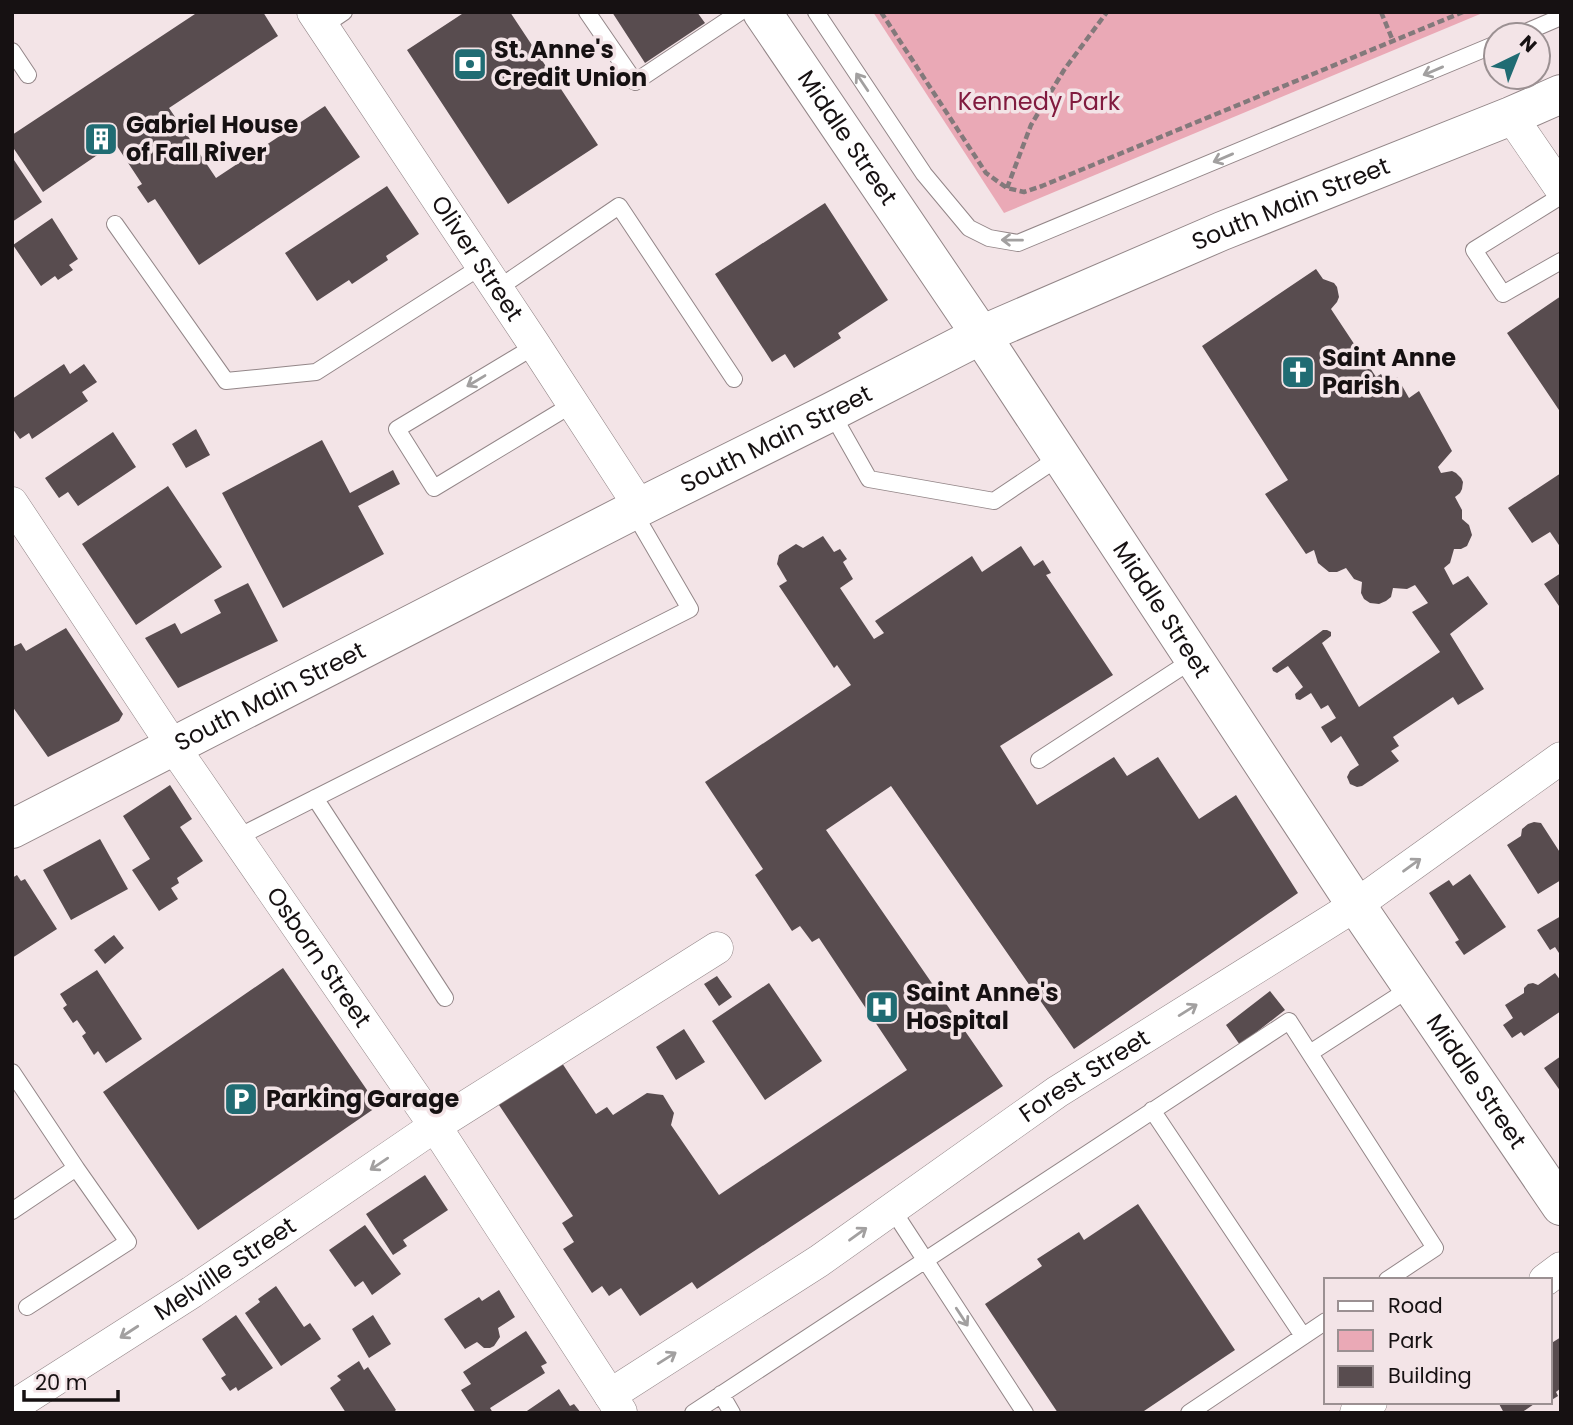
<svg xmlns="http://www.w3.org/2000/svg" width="1573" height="1425" viewBox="0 0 1573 1425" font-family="Poppins,sans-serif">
<rect width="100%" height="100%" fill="#f3e4e7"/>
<!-- green -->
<path fill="#eaa9b6" d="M873,12H1485L1004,213Z"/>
<!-- building -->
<path fill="#584c4f" d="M198,12H263L278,36L169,108L216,178L325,106L360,157L199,265L155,199L148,203L137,187L142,184L115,143L43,192L12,146V135Z
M465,12H510L598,145L508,204L407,50Z
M612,12H697L705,23L645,63Z
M12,157L42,202L12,222Z
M387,186L419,234L386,256L388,260L352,284L349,280L317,301L285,253Z
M825,203L888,300L838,333L841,338L794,368L785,354L772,362L715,274Z
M52,218L78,259L69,265L73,270L58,280L55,276L41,286L13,245Z
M1316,269L1323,279L1334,283L1337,287L1339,297L1337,302L1331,309L1376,377L1381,374L1386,383L1397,377L1409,398L1419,391L1452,451L1438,467L1441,473L1452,471L1456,473L1461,478L1463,482L1462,489L1460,493L1455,497L1462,510V519L1469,525L1472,535L1467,546L1461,549H1454L1450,563L1444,568L1453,585L1468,576L1488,604L1450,634L1484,689L1458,705L1453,697L1393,737L1399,746L1391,751L1399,761L1362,786L1357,787L1350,784L1347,777L1350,771L1359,765L1341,736L1331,743L1321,727L1336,718L1328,705L1321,709L1311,693L1300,700L1296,699L1295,694L1303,687L1288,666L1277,673L1273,671L1272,668L1323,630H1327L1331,632V636L1322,643L1359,707L1440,652L1412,612L1428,603L1415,585L1407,589L1393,588L1391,597L1386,601L1379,604L1370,603L1364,599L1361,593L1362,582L1354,579L1346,568L1337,572H1329L1318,563L1314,550L1306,554L1265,494L1288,480L1202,346Z
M1561,296V413L1507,333Z
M64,364L70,374L84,364L97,382L82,392L88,401L32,439L29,433L20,439L12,428V399Z
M196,429L210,455L186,468L172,444Z
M113,432L136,467L78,506L68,492L59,498L45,478Z
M322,440L350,493L393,470L400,484L358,506L384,554L283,608L222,493Z
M1561,473V548L1550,532L1532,543L1508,508Z
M168,486L222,567L136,625L82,544Z
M823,536L834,552L840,549L847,559L843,562L853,579L840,588L874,639L884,633L875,621L972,556L982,572L1021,546L1034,566L1043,560L1051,573L1046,575L1113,675L1000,746L1037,805L1114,757L1127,776L1158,757L1199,819L1236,795L1298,893L1074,1049L891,786L826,830L1003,1086L697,1289L692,1282L640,1316L621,1288L609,1296L602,1286L592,1293L563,1249L574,1242L562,1223L573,1216L495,1099L558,1057L596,1114L607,1107L613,1115L647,1093L663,1095L674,1113L671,1125L719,1195L907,1070L819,938L812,942L800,926L792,931L755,875L763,869L705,782L851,685L837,665L834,668L779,586L787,581L777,564L779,555L796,544L803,548Z
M1561,573V604L1559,606L1544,584Z
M248,583L278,641L178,688L145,638L175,623L181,634L221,613L214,600Z
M66,628L123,714L119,721L48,757L12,706V647L21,643L26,651Z
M170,785L192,819L180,827L203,861L177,878L179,883L171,888L178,899L159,911L132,870L150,859L123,816Z
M1534,822L1541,823L1561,854V880L1538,894L1507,845L1521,836L1522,829L1528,824Z
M100,839L128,889L71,920L43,870Z
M1470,874L1506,927L1464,955L1455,942L1459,940L1429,893L1449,880L1453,886Z
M17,875L21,881L25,879L57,929L12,958V878Z
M1561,916V956L1555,947L1550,950L1537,930Z
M114,935L124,948L105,964L94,950Z
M283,968L378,1106L198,1230L103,1092Z
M97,970L142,1039L106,1063L98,1051L94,1055L82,1036L86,1033L77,1020L73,1023L63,1008L67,1005L60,994Z
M1555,973L1561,981V1011L1524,1036L1521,1032L1512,1038L1503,1025L1513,1018L1505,1005L1524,993V988L1528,984L1533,983L1538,985Z
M717,976L732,997L719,1006L704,984Z
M769,983L822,1061L765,1100L712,1021Z
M1270,991L1285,1010L1240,1045L1226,1025Z
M684,1029L705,1062L676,1080L656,1047Z
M1561,1056V1092L1544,1068Z
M425,1175L448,1210L403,1240L407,1246L393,1255L366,1214Z
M1138,1204L1235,1350L1141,1413H1058L985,1304L1042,1266L1037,1259L1079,1232L1084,1240Z
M365,1225L401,1274L372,1295L363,1281L355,1287L329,1250Z
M276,1286L304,1327L310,1323L321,1339L281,1366L245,1313L260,1302L258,1299Z
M499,1290L515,1317L498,1328L500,1337L494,1346L490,1348H484L477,1342L465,1349L444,1319L479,1297L482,1301Z
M236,1315L273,1368L238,1391L236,1387L230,1391L221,1378L226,1375L202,1339Z
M373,1315L391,1344L369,1358L352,1329Z
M526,1331L547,1363L541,1366L545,1373L490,1408L493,1413H476L461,1390L471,1384L463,1372Z
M1561,1337V1388L1556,1392L1558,1396L1550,1401V1344Z
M359,1361L364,1370L368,1367L396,1410L392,1413H346L330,1388L341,1380L337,1376Z
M559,1389L570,1406L574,1404L581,1413H524Z
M1498,1402H1537L1521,1413H1504Z"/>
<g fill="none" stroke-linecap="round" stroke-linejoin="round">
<!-- service casing -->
<g stroke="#938688" stroke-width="18">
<path id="service" d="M587,12L635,82L740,12
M816,12L924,174L969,228L989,238L1018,243L1496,44
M322,27L344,12
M1519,35L1561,17
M12,51L28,75
M1561,196L1474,250L1503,294L1561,261
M115,224L226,381L316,372L482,266
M497,289L619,206L734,379
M535,346L397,429L434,488L573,404
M831,412L869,479L994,501L1061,456
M1039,760L1194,659
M315,798L445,998
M236,838L690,609L633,511
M1310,1053L1412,987
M12,1072L76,1168L12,1211
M1152,1110L1303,1336
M892,1209L1025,1413
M27,1307L128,1242L76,1168
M721,1394L732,1413
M693,1413L1289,1021L1435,1248L1387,1280
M1189,1413L1326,1321"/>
</g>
<!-- minor casing -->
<g stroke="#938688" stroke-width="33">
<g id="minor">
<path id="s1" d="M313,12L534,344L640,507"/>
<path d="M1511,116L1561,189"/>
<path id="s2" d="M12,503L173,746L435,1126L621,1412"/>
<path d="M1545,1280L1561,1268"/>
<path id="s3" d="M610,1395L819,1261L1057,1092L1356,905L1561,758"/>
<path id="s4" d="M12,1407L192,1292L435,1126L717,948"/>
<path d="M1356,1413L1371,1402"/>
</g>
</g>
<!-- tertiary casing -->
<g stroke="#938688" stroke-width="40">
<g id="tertiary">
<path id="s5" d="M762,12L981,335L1356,905L1561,1206"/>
</g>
</g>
<!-- secondary casing -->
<g stroke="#938688" stroke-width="40">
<g id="secondary">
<path id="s6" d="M12,829L640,507L831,412L981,335L1222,231L1511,116L1561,94"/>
</g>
</g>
<!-- path -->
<path stroke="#83797b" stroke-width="4.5" stroke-dasharray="7 3.5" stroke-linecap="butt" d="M881,12L986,173L1007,188L1024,192L1042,186L1463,12
M1381,12L1393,41
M1007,188L1031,125L1064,70L1107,12"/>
<!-- service -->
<use href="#service" stroke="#fff" stroke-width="16"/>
<!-- minor -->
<use href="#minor" stroke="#fff" stroke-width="32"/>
<!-- tertiary -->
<use href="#tertiary" stroke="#fff" stroke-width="38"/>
<!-- secondary -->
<use href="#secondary" stroke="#fff" stroke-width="38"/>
</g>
<!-- one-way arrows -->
<defs><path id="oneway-shaft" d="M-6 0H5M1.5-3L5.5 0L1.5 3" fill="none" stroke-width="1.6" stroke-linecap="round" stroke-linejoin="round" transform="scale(1.75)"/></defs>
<g stroke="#a2a0a0">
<use href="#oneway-shaft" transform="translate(1433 71) rotate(157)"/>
<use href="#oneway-shaft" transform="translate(862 82) rotate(-124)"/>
<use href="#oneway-shaft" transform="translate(1223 158) rotate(157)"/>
<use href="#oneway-shaft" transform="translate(1012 240) rotate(-179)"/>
<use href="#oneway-shaft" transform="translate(476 381) rotate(149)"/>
<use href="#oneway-shaft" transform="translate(1412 865) rotate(-36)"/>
<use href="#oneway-shaft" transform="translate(1188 1010) rotate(-32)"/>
<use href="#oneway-shaft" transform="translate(379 1164) rotate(146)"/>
<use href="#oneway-shaft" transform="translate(858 1234) rotate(-36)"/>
<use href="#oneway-shaft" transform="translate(962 1317) rotate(57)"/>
<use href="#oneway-shaft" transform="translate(129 1332) rotate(147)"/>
<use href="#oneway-shaft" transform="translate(667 1358) rotate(-32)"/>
</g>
<!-- icons -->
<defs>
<g id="bank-square" transform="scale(1.75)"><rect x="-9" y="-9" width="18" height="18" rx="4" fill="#206c73" stroke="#f3e4e7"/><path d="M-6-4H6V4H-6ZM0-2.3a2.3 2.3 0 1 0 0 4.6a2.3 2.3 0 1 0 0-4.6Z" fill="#fff"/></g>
<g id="building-square" transform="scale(1.75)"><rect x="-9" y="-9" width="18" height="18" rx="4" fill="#206c73" stroke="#f3e4e7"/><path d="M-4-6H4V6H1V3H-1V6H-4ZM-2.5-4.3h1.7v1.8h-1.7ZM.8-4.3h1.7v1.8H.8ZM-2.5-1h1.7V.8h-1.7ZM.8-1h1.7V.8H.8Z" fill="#fff"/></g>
<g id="church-square" transform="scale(1.75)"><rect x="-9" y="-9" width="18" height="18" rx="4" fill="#206c73" stroke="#f3e4e7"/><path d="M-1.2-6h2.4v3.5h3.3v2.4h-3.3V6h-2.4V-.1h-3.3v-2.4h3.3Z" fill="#fff"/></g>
<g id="hospital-square" transform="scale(1.75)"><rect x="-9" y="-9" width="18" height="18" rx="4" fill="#206c73" stroke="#f3e4e7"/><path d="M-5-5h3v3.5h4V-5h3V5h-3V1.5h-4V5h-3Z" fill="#fff"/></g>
<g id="parking-square" transform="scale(1.75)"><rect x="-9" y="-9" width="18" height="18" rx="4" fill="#206c73" stroke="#f3e4e7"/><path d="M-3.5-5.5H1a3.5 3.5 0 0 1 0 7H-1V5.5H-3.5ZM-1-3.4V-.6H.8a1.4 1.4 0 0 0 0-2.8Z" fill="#fff"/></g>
</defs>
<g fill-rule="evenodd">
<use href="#bank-square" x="470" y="64"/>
<use href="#building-square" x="101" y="139"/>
<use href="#church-square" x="1298" y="372"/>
<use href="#hospital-square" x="882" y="1007"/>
<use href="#parking-square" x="241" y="1099"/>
</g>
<g text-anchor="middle" stroke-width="7" stroke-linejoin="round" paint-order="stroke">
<!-- poi labels -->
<g font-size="24" font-weight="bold" fill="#161112" stroke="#f3e4e7" text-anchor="start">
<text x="494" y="58">St. Anne's<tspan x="494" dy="28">Credit Union</tspan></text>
<text x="126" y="133">Gabriel House<tspan x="126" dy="28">of Fall River</tspan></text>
<text x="1322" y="366">Saint Anne<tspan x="1322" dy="28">Parish</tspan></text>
<text x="906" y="1001">Saint Anne's<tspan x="906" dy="28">Hospital</tspan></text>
<text x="266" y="1107">Parking Garage</text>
</g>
<!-- park labels -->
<g font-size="24" fill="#811b3f" stroke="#f3e4e7">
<text x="1039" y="110">Kennedy Park</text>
</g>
<!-- street labels -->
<g font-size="24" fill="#161112" stroke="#f3e4e7">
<text dy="8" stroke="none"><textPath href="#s5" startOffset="152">Middle Street</textPath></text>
<text dy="8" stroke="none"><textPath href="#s6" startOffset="1424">South Main Street</textPath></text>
<text dy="8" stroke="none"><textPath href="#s1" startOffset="296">Oliver Street</textPath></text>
<text dy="8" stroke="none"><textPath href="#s6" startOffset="858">South Main Street</textPath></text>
<text dy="8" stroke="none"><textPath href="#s5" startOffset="719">Middle Street</textPath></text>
<text dy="8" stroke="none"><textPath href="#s6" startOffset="290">South Main Street</textPath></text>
<text dy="8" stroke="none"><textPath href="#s2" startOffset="548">Osborn Street</textPath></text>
<text dy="8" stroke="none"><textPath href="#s3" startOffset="572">Forest Street</textPath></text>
<text dy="8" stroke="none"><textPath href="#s5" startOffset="1286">Middle Street</textPath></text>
<text dy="8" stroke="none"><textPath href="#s4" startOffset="254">Melville Street</textPath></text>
</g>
</g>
<!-- border -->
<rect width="1573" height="1425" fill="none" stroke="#161112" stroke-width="28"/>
<!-- legend -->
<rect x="1324" y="1278" width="228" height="126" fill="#f3e4e7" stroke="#9b9092" stroke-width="2"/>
<rect x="1338" y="1301" width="35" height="10" fill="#ffffff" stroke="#9b9092" stroke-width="2"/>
<text x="1388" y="1313" font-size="21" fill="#161112">Road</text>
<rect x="1338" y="1330" width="35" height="21" fill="#eaa9b6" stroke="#9b9092" stroke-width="2"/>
<text x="1388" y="1348" font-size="21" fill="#161112">Park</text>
<rect x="1338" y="1366" width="35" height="21" fill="#584c4f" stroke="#9b9092" stroke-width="2"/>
<text x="1388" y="1383" font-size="21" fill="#161112">Building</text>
<!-- north arrow -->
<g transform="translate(1517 56) rotate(43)"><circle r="33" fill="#f3e4e7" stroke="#9b9092" stroke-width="2"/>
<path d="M0-5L12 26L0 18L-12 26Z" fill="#206c73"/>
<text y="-10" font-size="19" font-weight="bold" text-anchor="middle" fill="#161112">N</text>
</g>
<!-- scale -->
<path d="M24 1390v10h94v-10" fill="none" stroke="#161112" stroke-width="3.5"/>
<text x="35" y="1390" font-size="21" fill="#161112" stroke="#f3e4e7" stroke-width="5" paint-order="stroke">20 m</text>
</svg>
